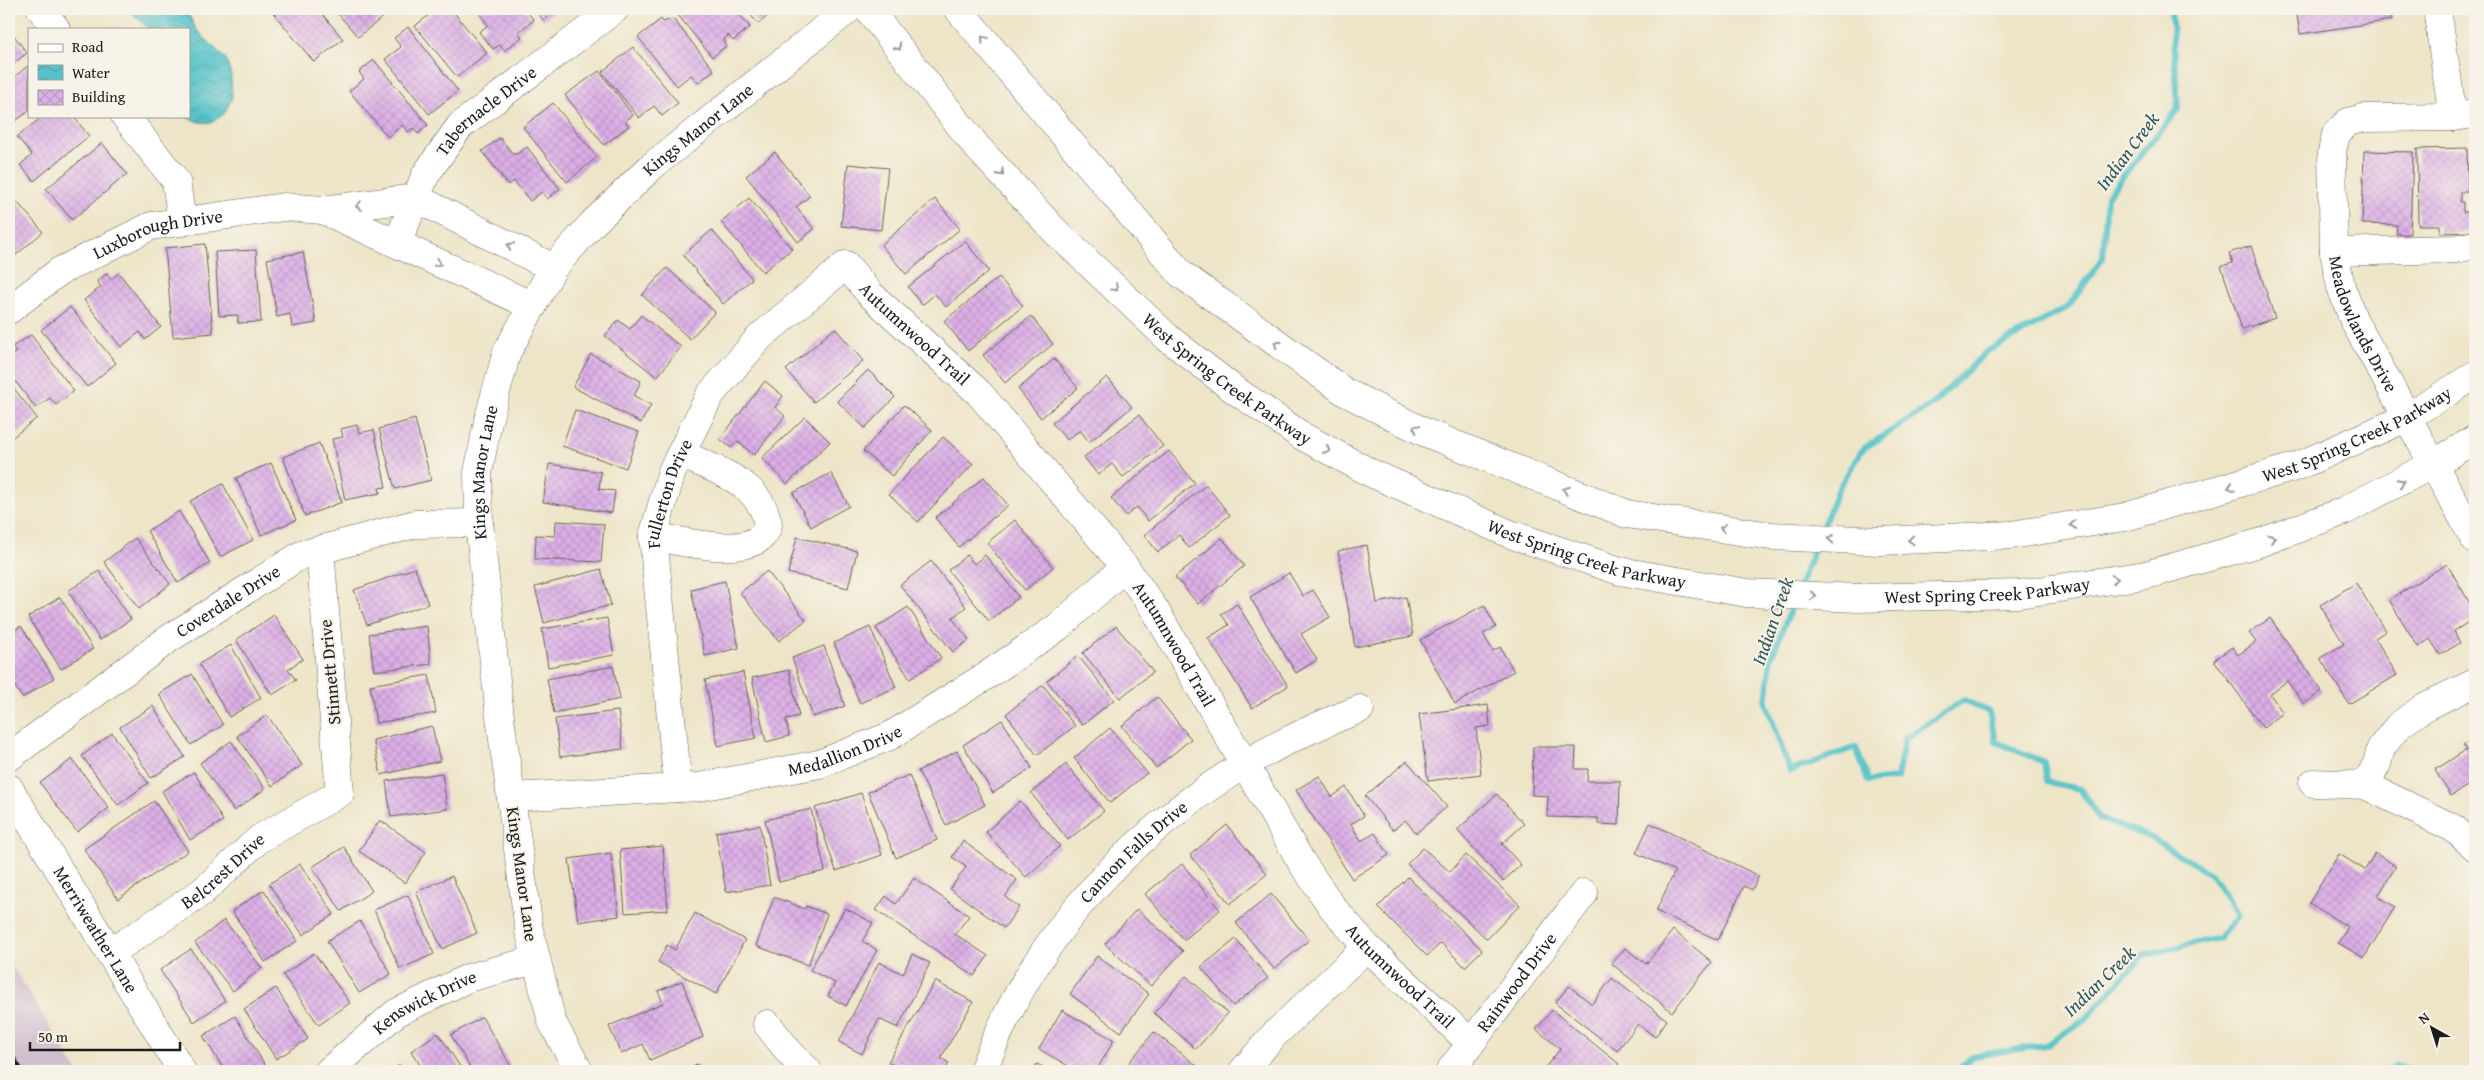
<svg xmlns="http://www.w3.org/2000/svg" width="2484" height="1080" viewBox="0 0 2484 1080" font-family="'Gentium Book Plus',serif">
<defs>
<pattern id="water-waves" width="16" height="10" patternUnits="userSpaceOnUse" patternTransform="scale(1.25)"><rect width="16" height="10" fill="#55c3c9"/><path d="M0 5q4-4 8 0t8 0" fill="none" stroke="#49a7ac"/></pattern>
<pattern id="building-cross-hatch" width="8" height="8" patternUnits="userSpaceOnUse" patternTransform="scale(1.25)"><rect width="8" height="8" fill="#dcafe7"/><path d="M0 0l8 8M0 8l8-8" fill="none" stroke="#bc96c6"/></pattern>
</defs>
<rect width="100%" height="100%" fill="#f7f3e8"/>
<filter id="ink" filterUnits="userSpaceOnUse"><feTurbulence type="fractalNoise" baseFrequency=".02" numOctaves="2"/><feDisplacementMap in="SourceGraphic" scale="10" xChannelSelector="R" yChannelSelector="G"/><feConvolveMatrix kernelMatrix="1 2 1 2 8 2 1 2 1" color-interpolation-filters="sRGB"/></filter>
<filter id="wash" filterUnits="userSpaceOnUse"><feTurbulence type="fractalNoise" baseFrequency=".0096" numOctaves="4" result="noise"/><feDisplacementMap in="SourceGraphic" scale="20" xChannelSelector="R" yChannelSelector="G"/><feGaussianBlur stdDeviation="1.12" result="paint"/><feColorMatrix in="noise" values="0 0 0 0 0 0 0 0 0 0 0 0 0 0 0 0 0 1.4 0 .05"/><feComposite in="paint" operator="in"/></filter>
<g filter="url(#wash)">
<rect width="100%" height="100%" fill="#eee5c8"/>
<!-- railway -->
<path fill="#d0bdcd" d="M9,961L77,1071H9Z"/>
<!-- water -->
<path fill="url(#water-waves)" stroke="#387072" d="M128,9H186L196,29L226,59L231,75L232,98L224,114L211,123L199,122L184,116H189V29H149Z"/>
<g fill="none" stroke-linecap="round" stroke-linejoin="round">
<!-- stream -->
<path stroke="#55c3c9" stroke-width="6" d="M1821,531L1838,489L1863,449L1933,404L1986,352L2068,307L2103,258L2107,196L2178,109L2171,9
M1798,589L1816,545
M1794,601L1771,658L1766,703L1790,771L1856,747L1868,781L1897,778L1905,738L1964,700L1989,712L1996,742L2044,762L2047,782L2080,789L2100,819L2150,837L2211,874L2238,916L2219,938L2143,955L2086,1019L2046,1045L1973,1056L1957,1071
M2388,1071L2397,1065L2417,1071"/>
</g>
<g id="blocks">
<!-- building -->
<path fill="url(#building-cross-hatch)" d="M270,9H318L343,39L314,62Z
M334,9H393L358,37Z
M430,9H451L487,53L457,77L415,26L433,12Z
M476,9H525L534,20L518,32L522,37L504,51L500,45L493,49L479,32L488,25Z
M534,9H557L543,20Z
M683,9H735L750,27L733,41L728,35L724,39L726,46L712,57L677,14Z
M746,9H776L758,24Z
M2296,9H2390L2392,20L2300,34Z
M661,19L663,22L672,19L675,21L714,70L698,83L691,75L677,86L638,37Z
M408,27L458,91L429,114L385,59L401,47L394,38Z
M9,29L27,53L9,67Z
M633,47L678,103L662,116L654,106L639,118L602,72Z
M374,60L428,125L418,134L413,128L408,132L402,125L388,137L349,91L364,79L359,72Z
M29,65V111L9,126V81Z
M599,71L633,115L625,121L629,126L604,145L565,95Z
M553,103L597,157L567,182L523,127Z
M43,116H73L89,136L34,181L20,165L32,155L17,137Z
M500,138L513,154H517L527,147L560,189L547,199L542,192L530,201L514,181L508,185L482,151Z
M102,143L127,174L72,220L46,189Z
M2467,148L2468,192H2460V202H2463V212H2471V232L2440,233V225H2418L2417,149Z
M2364,151L2413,152L2410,234H2396L2397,225L2362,224Z
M775,152L810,196L796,207L814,229L798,242L746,176Z
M848,164L888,168L881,230L841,226Z
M749,198L792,249L763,272L721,222Z
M935,199L960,229L906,274L881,245Z
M18,203L43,232L9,261V211Z
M712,230L752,279L723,304L683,255Z
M965,241L989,271L946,307L935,294L922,305L908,287Z
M205,244L213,333L173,337L165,248Z
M2251,246L2275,318L2242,329L2221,266L2233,263L2229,253Z
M256,250L261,322L238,323V315L219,316L215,252Z
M303,252L316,323L292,327L290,314L277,317L267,259Z
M667,268L715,312L690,339L642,295Z
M107,273L111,279L119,273L161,327L145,340L140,332L121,347L84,300L101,287L97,281Z
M999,277L1023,306L968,351L944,321Z
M70,307L116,363L87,387L41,330Z
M641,315L681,347L657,377L605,336L618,320L630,329Z
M1031,316L1053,344L1005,383L983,355Z
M835,328L863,361L814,402L786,370Z
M31,335L74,391L56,405L50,398L36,408L9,373V357L16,352L12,347Z
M591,354L641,381L634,396L651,405L641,423L573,387Z
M1054,359L1078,388L1041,418L1018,389Z
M868,370L895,397L865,428L837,401Z
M1107,377L1132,407L1089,442L1080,430L1067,440L1052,423Z
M765,381L783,396L775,407L785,416L754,455L737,441L731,448L720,439Z
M9,382L37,418L9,440Z
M904,405L932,430L892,476L863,451Z
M575,410L639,432L626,468L562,446Z
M1139,415L1163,446L1123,477L1112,464L1098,475L1084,457Z
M805,417L830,442L787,484L762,458Z
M415,419L431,480L395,489L379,429Z
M357,425L359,433L374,430L386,487L379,488L380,493L345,500L332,439L343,437L341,429Z
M943,437L973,464L918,522L889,494Z
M319,443L342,502L305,516L283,457Z
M1169,451L1195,483L1148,521L1137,507L1126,516L1111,498Z
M271,463L296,520L261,535L236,478Z
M549,464L601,472L599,489L615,491L612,513L543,502Z
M831,473L849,506L811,527L793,493Z
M984,477L1008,505L959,547L935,518Z
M223,484L253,540L220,557L190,501Z
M1206,485L1230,515L1189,548L1179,535L1158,552L1144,535Z
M179,511L210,563L178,583L147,531Z
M1015,520L1053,567L1025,590L987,543Z
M556,521L604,524L601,562L535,559L536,535L555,536Z
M797,537L857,551L848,588L788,573Z
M135,538L170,584L139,609L104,562Z
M1222,538L1244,566L1198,604L1175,577Z
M1367,545L1377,603L1406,597L1413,636L1355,647L1338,551Z
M967,555L974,564L985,555L1019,597L989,621L948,570Z
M931,561L966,607L952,618L969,640L953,652L900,585Z
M2447,564L2475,612V618L2454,631L2460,643L2440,655L2430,639L2418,647L2389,600Z
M415,568L428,604L367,625L354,590Z
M601,569L611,605L544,623L535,587Z
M99,571L131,619L100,640L68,591Z
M767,571L806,620L779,641L740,593Z
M1289,573L1303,596L1313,590L1330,617L1301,634L1317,660L1296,673L1250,597Z
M725,581L739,648L705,656L691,589Z
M2356,583L2386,631L2375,638L2397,675L2349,704L2320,658L2344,644L2320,605Z
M60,597L93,649L61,669L28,617Z
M1237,604L1288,686L1252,708L1208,638L1229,625L1221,614Z
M1484,605L1496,627L1483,634L1493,651L1500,647L1514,671L1455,704L1420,640Z
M908,607L941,658L910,679L876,628Z
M274,615L303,659L288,669L296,680L272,695L236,640Z
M607,618L614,655L548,667L542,629Z
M2270,618L2322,691L2304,704L2287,681L2270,694L2283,713L2263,728L2214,660L2232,647L2238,655L2256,642L2249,633Z
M21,626L54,678L22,698L9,677V634Z
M427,626L431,664L374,671L369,634Z
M1116,626L1153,672L1120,698L1083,653Z
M870,627L896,687L860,703L834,643Z
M231,645L261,698L229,717L199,664Z
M824,646L845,706L813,717L792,658Z
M1078,656L1114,700L1082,725L1047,681Z
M613,666L620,699L554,713L547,679Z
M789,670L799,716L786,719L789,736L766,742L752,678Z
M743,672L756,738L718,746L705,680Z
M192,674L223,725L191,745L159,694Z
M429,675L436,713L376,723L370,685Z
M1043,685L1075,726L1037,755L1006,714Z
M1157,697L1191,739L1156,768L1122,726Z
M1488,705L1490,726L1476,728L1481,774L1428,781L1419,714Z
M153,706L185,757L151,778L120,727Z
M618,711L623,749L560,757L555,719Z
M267,715L302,765L272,786L237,736Z
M1002,720L1032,768L993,793L963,745Z
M432,726L440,761L381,775L373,740Z
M1110,728L1147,773L1110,803L1074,758Z
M112,733L148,783L118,805L82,756Z
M2475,738V781L2451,796L2435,770L2466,750L2463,745Z
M231,741L265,789L234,811L200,763Z
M1533,747H1576L1575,769H1588L1587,781H1620L1619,825L1598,824V818L1547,817L1548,796L1532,795Z
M957,751L985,805L946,825L918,771Z
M72,759L109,808L77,832L40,783Z
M1407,761L1447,807L1416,833L1405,820L1393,830L1365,796Z
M1066,764L1104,811L1068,840L1031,793Z
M194,772L223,821L190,840L162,791Z
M442,773L447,809L391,817L386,781Z
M909,775L937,840L896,858L868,792Z
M1319,776L1332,797L1346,787L1364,816L1351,824L1361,841L1375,833L1389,855L1352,879L1296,790Z
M861,793L882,855L836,871L815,808Z
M1497,794L1524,824L1502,844L1521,865L1503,881L1457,830Z
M154,801L188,851L118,899L84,849Z
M1020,801L1060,846L1026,877L986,832Z
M811,809L825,871L779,882L765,820Z
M380,820L426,852L405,883L359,851Z
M1650,823L1759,876L1752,890L1744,886L1718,940L1656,911L1675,871L1636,853Z
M760,825L770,885L726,892L716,832Z
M1227,825L1267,874L1230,904L1190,855Z
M963,841L1017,880L1005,897L1019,907L1004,928L950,889L966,867L952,857Z
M663,846L668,910L625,913L620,850Z
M344,847L372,891L341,911L312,867Z
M1423,848L1450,872L1466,855L1520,905L1487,939L1407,864Z
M611,853L619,916L578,922L569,859Z
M2375,853L2396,866L2378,896L2395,907L2364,958L2338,943L2348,927L2309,903L2339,854L2365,870Z
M300,864L334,914L303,935L269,884Z
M1182,864L1220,910L1184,940L1145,894Z
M452,876L477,933L442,949L416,892Z
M1408,877L1482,950L1465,967L1441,943L1427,956L1378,907Z
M914,878L969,916L955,934L988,956L974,976L876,910L886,896L896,904Z
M264,890L297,941L265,962L232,911Z
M1271,894L1309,940L1274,969L1236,923Z
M408,895L434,954L400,969L374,910Z
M774,897L805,909L806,906L827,914L808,965L756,946Z
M845,908L873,923L862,941L877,950L846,1006L828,996L835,983L810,970Z
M1137,909L1183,951L1151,986L1105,944Z
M695,913L745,940L716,994L658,962L667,945L675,950Z
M224,920L262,968L233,991L195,943Z
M360,921L391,974L359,993L327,941Z
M1673,930L1712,962L1672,1012L1612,964L1625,948L1646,964Z
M1236,939L1268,978L1233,1006L1201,967Z
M191,949L225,1001L194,1022L160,970Z
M314,953L350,1003L319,1025L283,975Z
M912,954L930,963L898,1028L879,1019L862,1054L839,1042L879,962L903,974Z
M1097,956L1149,994L1121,1032L1070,994Z
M1186,976L1228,1013L1196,1049L1154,1013Z
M1612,978L1667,1020L1655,1037L1638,1024L1617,1051L1555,1003L1569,986L1592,1004Z
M682,981L703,1037L650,1060L643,1044L621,1054L609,1026L663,1003L658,991Z
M935,981L973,1002L941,1058L949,1063L945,1071H904L888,1062Z
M276,988L308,1039L276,1059L244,1009Z
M1062,1010L1114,1040L1096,1071H1077L1039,1049Z
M1552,1010L1619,1064L1614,1071L1543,1070L1560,1049L1536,1029Z
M235,1016L265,1065L255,1071H225L203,1036Z
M482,1017L514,1071H472L451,1035Z
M1154,1032L1196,1065L1191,1071H1135L1127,1065Z
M438,1033L463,1071H424L411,1051Z
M696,1064L702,1071H687Z
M1037,1064L1051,1071H1033Z
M400,1065L404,1071H390Z"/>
</g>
</g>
<g filter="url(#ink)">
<use href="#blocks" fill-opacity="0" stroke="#666258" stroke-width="1"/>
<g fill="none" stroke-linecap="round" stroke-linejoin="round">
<!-- minor casing -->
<g stroke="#666258" stroke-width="29">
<g id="minor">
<path d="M41,9L56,29"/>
<path d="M2437,9L2453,117"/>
<path id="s1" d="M2475,114L2453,117L2363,118L2348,122L2336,134L2332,152L2334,252L2341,287L2354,321L2475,540"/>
<path d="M125,116L176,181L182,222"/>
<path id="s2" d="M397,244L426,174L460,126L615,9"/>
<path d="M2334,252L2455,249L2475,245"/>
<path d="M533,306L323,210L416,198L553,268"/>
<path id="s3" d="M9,310L60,271L151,226L284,207L323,210"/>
<path d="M653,536C677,541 745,557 763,535C765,533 767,528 768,525C762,482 715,470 681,454"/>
<path id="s4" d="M9,757L170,638L301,555L415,524L479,523"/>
<path d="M2313,783L2365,785L2453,828L2475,847"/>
<path d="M2365,785L2377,764L2381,748L2398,726L2426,706L2475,683"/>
<path id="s5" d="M9,788L182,1071"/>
<path id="s6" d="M678,788L653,536L672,471L710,395L760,337L846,265L870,294L979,393L1125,567L1155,610L1302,863L1333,908L1367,947L1471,1043"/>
<path id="s7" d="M511,797L699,787L819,764L890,736L989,674L1058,627L1125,567"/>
<path id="s8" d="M110,953L202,892L259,839L340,793L320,550"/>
<path d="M767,1024L789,1052L808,1071"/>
<path id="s9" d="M329,1071L396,1013L468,978L535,960"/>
<path id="s10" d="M579,1071L552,1022L529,930L500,717L479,523L478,473L488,421L507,352L553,268L592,224L651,167L849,9"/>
<path id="s11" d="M983,1071C1046,900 1191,772 1360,709"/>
<path d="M1243,1071L1275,1034L1367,947"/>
<path id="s12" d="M1450,1071L1584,893"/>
</g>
</g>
<!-- major casing -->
<g stroke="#666258" stroke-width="29">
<g id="major">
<path id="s13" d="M868,9L977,147L1055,231L1168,338L1232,388L1302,436L1371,473L1510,534L1620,571L1747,593L1857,598L2019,594L2146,575L2262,542L2344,511L2435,463L2475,439"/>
<path id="s14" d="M958,9L1181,274L1345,392L1424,432L1627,514L1771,536L1880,541L2011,535L2125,517L2298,466L2406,418L2475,375"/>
</g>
</g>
<!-- minor -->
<use href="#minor" stroke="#fff" stroke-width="28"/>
<!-- major -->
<use href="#major" stroke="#fff" stroke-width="28"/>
<!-- rail -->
<path stroke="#1c1c1c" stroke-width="4" d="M9,1050L22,1071"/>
</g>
<!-- one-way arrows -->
<defs><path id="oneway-chevron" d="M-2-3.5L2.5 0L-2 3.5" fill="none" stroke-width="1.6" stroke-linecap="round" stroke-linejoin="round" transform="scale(1.25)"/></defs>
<g stroke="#999">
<use href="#oneway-chevron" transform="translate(984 39) rotate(-130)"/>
<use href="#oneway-chevron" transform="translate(898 47) rotate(52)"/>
<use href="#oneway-chevron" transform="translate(1001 173) rotate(47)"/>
<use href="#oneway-chevron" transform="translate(359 206) rotate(173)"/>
<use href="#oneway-chevron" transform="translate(510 246) rotate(-153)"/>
<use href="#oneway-chevron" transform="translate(438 263) rotate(24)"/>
<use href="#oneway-chevron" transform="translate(1115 288) rotate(43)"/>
<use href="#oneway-chevron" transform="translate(1277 344) rotate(-144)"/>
<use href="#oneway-chevron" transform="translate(1416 428) rotate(-154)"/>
<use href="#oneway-chevron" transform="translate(1327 450) rotate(28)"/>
<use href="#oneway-chevron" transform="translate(2401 482) rotate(-28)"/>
<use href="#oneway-chevron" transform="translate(2231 487) rotate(164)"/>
<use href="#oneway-chevron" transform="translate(1566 490) rotate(-159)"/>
<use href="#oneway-chevron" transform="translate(2073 525) rotate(171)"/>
<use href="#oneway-chevron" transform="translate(1723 528) rotate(-171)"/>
<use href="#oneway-chevron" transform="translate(2272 538) rotate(-20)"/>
<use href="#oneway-chevron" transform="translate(1831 539) rotate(-177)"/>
<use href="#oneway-chevron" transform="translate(1911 540) rotate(177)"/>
<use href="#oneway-chevron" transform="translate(2115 579) rotate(-9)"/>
<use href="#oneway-chevron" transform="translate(1813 596) rotate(3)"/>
</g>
</g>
<g text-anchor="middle" stroke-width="4" stroke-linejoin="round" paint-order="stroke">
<!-- street labels -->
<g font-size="18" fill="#1c1c1c" stroke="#f7f3e8">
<text dy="6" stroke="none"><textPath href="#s2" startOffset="164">Tabernacle Drive</textPath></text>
<text dy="6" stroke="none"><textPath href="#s10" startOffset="1032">Kings Manor Lane</textPath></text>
<text dy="6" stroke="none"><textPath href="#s3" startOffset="170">Luxborough Drive</textPath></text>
<text dy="6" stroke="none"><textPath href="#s1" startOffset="341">Meadowlands Drive</textPath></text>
<text dy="6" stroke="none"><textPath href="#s6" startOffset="692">Autumnwood Trail</textPath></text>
<text dy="6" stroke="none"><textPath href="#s13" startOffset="518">West Spring Creek Parkway</textPath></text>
<text dy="6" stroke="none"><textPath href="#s14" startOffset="1604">West Spring Creek Parkway</textPath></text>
<text dy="6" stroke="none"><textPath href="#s10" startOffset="612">Kings Manor Lane</textPath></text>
<text dy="6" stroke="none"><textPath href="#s6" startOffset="298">Fullerton Drive</textPath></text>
<text dy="6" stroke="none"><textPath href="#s13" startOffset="922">West Spring Creek Parkway</textPath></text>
<text dy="6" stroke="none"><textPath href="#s13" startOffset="1328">West Spring Creek Parkway</textPath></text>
<text dy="6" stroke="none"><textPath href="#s4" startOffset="269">Coverdale Drive</textPath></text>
<text dy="6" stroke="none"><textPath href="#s6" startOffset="1098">Autumnwood Trail</textPath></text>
<text transform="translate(330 672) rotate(-95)" y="6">Stinnett Drive</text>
<text dy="6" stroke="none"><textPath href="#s7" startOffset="339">Medallion Drive</textPath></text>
<text dy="6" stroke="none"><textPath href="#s11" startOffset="269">Cannon Falls Drive</textPath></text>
<text dy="6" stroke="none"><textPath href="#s8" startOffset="140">Belcrest Drive</textPath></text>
<text transform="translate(522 874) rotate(82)" y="6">Kings Manor Lane</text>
<text dy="6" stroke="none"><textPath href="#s5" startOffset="166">Merriweather Lane</textPath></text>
<text dy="6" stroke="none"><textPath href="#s6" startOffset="1502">Autumnwood Trail</textPath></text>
<text dy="6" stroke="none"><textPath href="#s12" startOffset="111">Rainwood Drive</textPath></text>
<text dy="6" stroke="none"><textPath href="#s9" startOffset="119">Kenswick Drive</textPath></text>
</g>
<!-- water labels -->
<g font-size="19" font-style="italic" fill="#305659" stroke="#f7f3e8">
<text transform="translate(2127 151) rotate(-53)" y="7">Indian Creek</text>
<text transform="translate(1772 621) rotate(-71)" y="7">Indian Creek</text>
<text transform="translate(2099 981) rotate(-44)" y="7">Indian Creek</text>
</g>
</g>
<!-- margin -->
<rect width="2484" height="1080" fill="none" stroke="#f7f3e8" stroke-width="30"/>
<!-- legend -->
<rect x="28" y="28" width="162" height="90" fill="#f7f3e8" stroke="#9f9d96"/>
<rect x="38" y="44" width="25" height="8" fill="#ffffff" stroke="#9f9d96"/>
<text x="72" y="52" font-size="15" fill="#1c1c1c">Road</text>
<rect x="38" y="65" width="25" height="15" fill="url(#water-waves)" stroke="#9f9d96"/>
<text x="72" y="78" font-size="15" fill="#1c1c1c">Water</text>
<rect x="38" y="90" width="25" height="15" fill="url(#building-cross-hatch)" stroke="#9f9d96"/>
<text x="72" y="102" font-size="15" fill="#1c1c1c">Building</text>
<!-- north arrow -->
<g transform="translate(2432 1028) rotate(321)" stroke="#f7f3e8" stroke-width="4" paint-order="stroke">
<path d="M0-4L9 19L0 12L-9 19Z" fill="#1c1c1c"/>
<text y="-8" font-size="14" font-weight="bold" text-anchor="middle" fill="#1c1c1c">N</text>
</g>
<!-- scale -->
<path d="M30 1042v8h150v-8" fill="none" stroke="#1c1c1c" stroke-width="2.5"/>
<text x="38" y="1042" font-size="15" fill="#1c1c1c" stroke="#f7f3e8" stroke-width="4" paint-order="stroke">50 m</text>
</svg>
